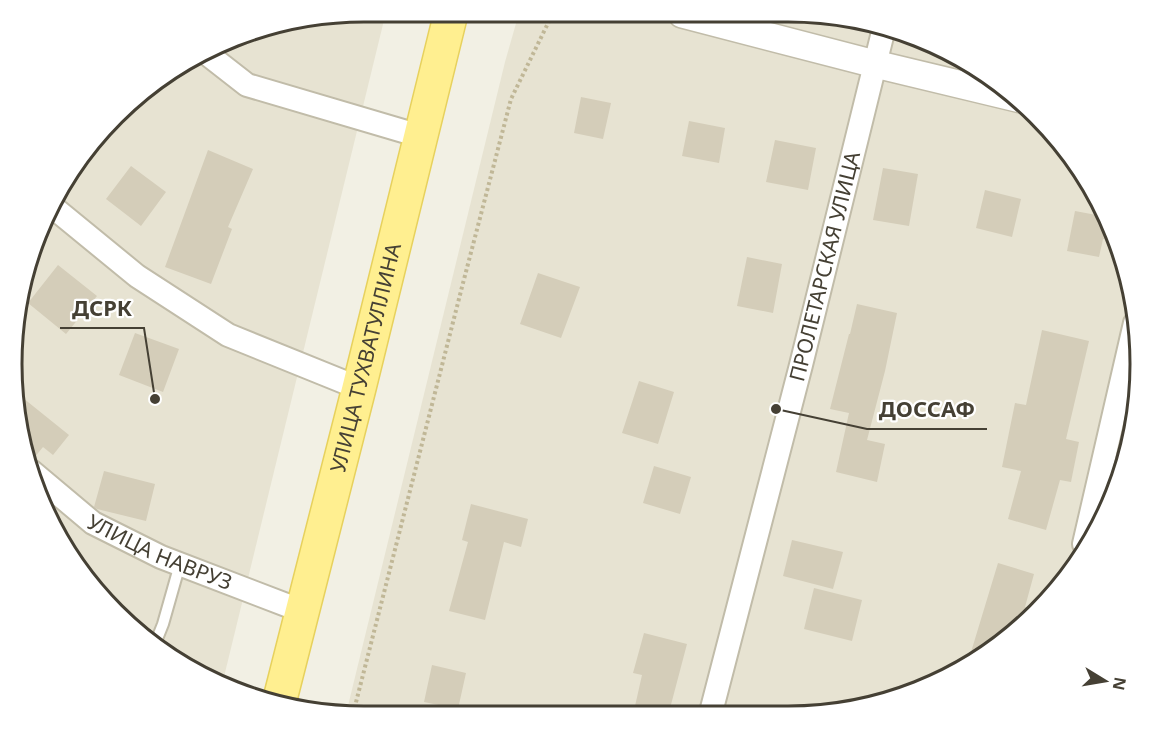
<svg xmlns="http://www.w3.org/2000/svg" width="1153" height="729" viewBox="0 0 1153 729" font-family="'Noto Sans',sans-serif">
<rect width="100%" height="100%" fill="#f2f0e4"/>
<!-- residential -->
<path fill="#e7e3d2" d="M364,12H386L222,685L132,630L71,560L24,455L13,342L31,251L85,150L168,72L252,31Z
M519,13L835,15L924,39L1021,99L1104,208L1140,341L1122,477L1054,597L944,681L811,716L346,714L505,62Z"/>
<!-- building -->
<path fill="#d4cdb9" d="M581,97L611,103L603,139L574,133Z
M689,121L725,128L719,163L682,156Z
M775,140L816,148L808,190L766,182Z
M208,150L253,169L228,227L232,229L211,284L165,267Z
M131,166L166,192L141,226L106,199Z
M883,168L918,174L909,226L873,220Z
M985,190L1021,199L1012,237L976,228Z
M1075,211L1107,217L1113,241L1103,239L1099,257L1067,251Z
M747,257L782,264L773,313L737,306Z
M58,265L97,296L66,334L28,303Z
M538,273L580,287L561,338L520,324Z
M857,304L897,313L885,371L867,440L885,444L877,482L836,472L849,413L830,409L849,334H850Z
M1042,330L1089,341L1066,439L1079,442L1071,482L1060,480L1046,530L1008,519L1021,471L1002,467L1015,403L1026,405Z
M135,333L179,349L163,392L119,375Z
M639,381L674,392L658,444L622,433Z
M18,394L69,435L53,455L43,447L34,458L25,459L24,455Z
M654,466L691,477L680,514L643,503Z
M104,471L155,484L146,521L97,509L94,507Z
M471,504L528,519L521,547L504,542L485,620L449,611L468,542L462,540Z
M792,540L843,552L833,589L783,576Z
M998,563L1034,574L1025,607L1036,610L968,662Z
M814,588L862,600L852,641L804,629Z
M644,633L687,644L668,716L633,715L642,675L633,673Z
M432,665L466,673L458,709L424,702Z"/>
<g fill="none" stroke-linecap="round" stroke-linejoin="round">
<!-- service casing -->
<g stroke="#c1bca9" stroke-width="14">
<path id="service" d="M155,644L163,624L180,564"/>
</g>
<!-- minor casing -->
<g stroke="#c1bca9" stroke-width="26">
<g id="minor">
<path d="M206,53L247,85L420,136"/>
<path d="M54,208L137,276L228,335L359,388"/>
<path id="s1" d="M31,471L93,523L161,557L302,611"/>
<path d="M1084,544L1135,323"/>
<path id="s2" d="M710,716L801,365L884,28"/>
</g>
</g>
<!-- tertiary casing -->
<g stroke="#c1bca9" stroke-width="30">
<path id="tertiary" d="M682,14L875,64L1021,99"/>
</g>
<!-- primary casing -->
<g stroke="#e7d15d" stroke-width="36">
<g id="primary">
<path id="s3" d="M279,703L359,388L451,13"/>
</g>
</g>
<!-- path -->
<path stroke="#c0b797" stroke-width="4" stroke-dasharray="3 3" stroke-linecap="butt" d="M353,714L462,287L511,99L553,13"/>
<!-- service -->
<use href="#service" stroke="#fff" stroke-width="10"/>
<!-- minor -->
<use href="#minor" stroke="#fff" stroke-width="22"/>
<!-- tertiary -->
<use href="#tertiary" stroke="#fff" stroke-width="27"/>
<!-- primary -->
<use href="#primary" stroke="#ffef90" stroke-width="33"/>
</g>
<g text-anchor="middle" stroke-width="4.5" stroke-linejoin="round" paint-order="stroke">
<!-- street labels -->
<g font-size="21" fill="#454034" stroke="#fff">
<text dy="7" stroke="none"><textPath href="#s2" startOffset="464">ПРОЛЕТАРСКАЯ УЛИЦА</textPath></text>
<text dy="7" stroke="none"><textPath href="#s3" startOffset="356">УЛИЦА ТУХВАТУЛЛИНА</textPath></text>
<text dy="7" stroke="none"><textPath href="#s1" startOffset="154">УЛИЦА НАВРУЗ</textPath></text>
</g>
</g>
<!-- crop -->
<path d="M0 0H1153V729H0ZM364 22H788A342 342 0 0 1 1130 364V364A342 342 0 0 1 788 706H364A342 342 0 0 1 22 364V364A342 342 0 0 1 364 22Z" fill="#fff" fill-rule="evenodd"/>
<path fill="none" stroke="#454034" stroke-width="3" d="M364 22H788A342 342 0 0 1 1130 364V364A342 342 0 0 1 788 706H364A342 342 0 0 1 22 364V364A342 342 0 0 1 364 22Z"/>
<!-- callouts -->
<path fill="none" stroke="#454034" stroke-width="2" d="M155 399L144 328H60M776 409L867 429H987"/>
<g fill="#454034" stroke="#fff" stroke-width="2">
<circle cx="155" cy="399" r="6"/>
<circle cx="776" cy="409" r="6"/>
</g>
<g font-size="22" text-anchor="middle" font-weight="bold" fill="#454034" stroke="#fff" stroke-width="4.5" stroke-linejoin="round" paint-order="stroke">
<text x="102" y="316">ДСРК</text>
<text x="927" y="417">ДОССАФ</text>
</g>
<!-- north arrow -->
<g transform="translate(1105 681) rotate(101)" stroke="#ffffff" stroke-width="4.5" paint-order="stroke">
<path d="M0-4.5L10 22L0 15L-10 22Z" fill="#454034"/>
<text y="-9" font-size="16" font-weight="bold" text-anchor="middle" fill="#454034">N</text>
</g>
</svg>
